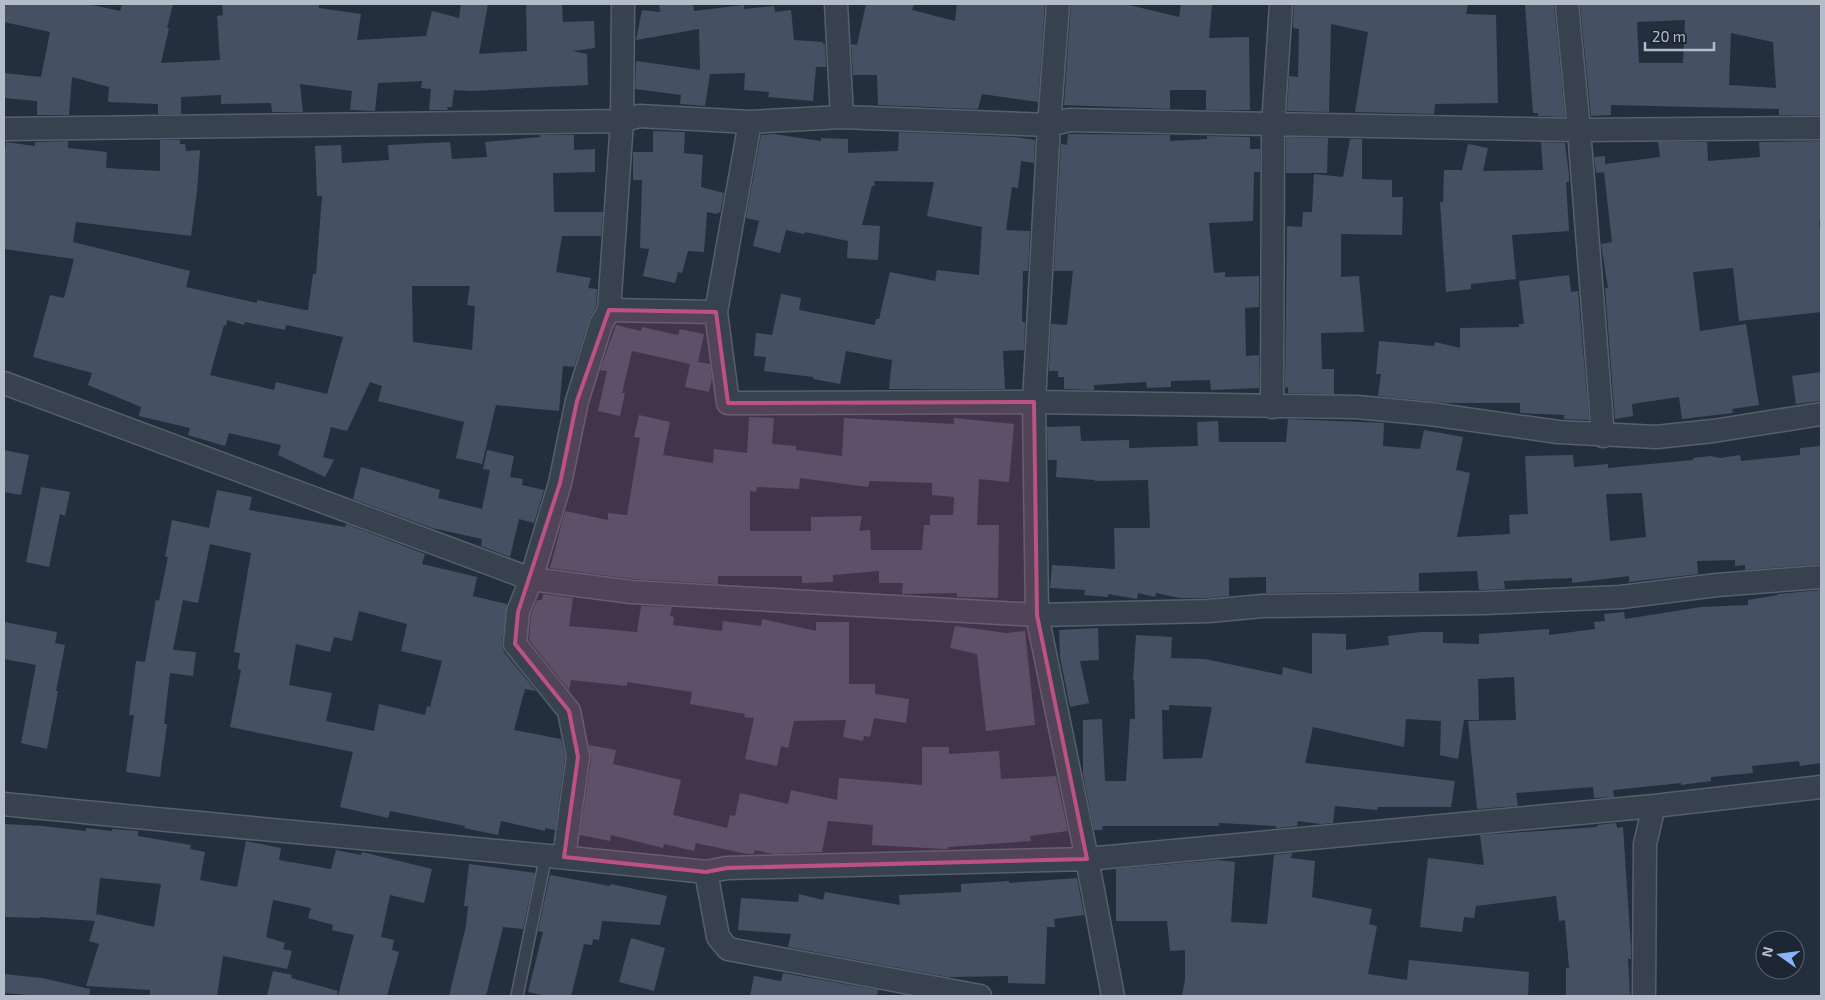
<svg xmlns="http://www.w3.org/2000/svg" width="1825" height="1000" viewBox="0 0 1825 1000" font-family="'Exo 2',sans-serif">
<rect width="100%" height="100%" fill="#242f3e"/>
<!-- building -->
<path fill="#455162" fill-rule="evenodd" d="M4,4H88L120,11L122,4H173L167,28H169L161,63L220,60L217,16L223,15L222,4H319V8L361,14L357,40L426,36L432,11L459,18L461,4H488L479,54L527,51L526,4H562L563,22L594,21L595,48L572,51L587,54L588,85L471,91L454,90L452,107H447L448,110H429L431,89L421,88L422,81L378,83L375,111L350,110L352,91L300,84L303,112H272L271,103L221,104V95L181,97V114H158V104L108,102L109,87L72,77L69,115H37V101L4,98V73L41,77L50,32L4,22Z
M659,4H693L694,11L744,5V9L774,6L775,12L791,10L794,40L823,42V44H825L826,67H816L813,101L768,97L769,92L744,90L745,73L710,74L705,106L680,104L681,95L635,89L636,61L700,70L699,29L636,40L642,10L660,12Z
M866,4H914L912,10L955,21L957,4H1045L1038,102L982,94L978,109L878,105L877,75H853L851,44L857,45Z
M1071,4H1125L1179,17L1181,4L1212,5L1209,38L1249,37L1250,110H1206V90H1170V109L1064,105Z
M1294,4H1468L1466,14L1496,15L1498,103L1435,104L1434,114L1355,112L1368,32L1331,24L1329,112L1287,111L1289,76L1298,77L1299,29L1293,28Z
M1525,4H1554L1565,117L1538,116V113H1533Z
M1580,4H1821V115H1779V109L1611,105V115L1591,116ZM1685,20L1683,63H1639L1637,22ZM1731,33L1773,42L1776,88L1729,85Z
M653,131L685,132L684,153L703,155L701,187L724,193L720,213L718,212L717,214L707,212L704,252L688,251L682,273L678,272L675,283L643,276L649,249L640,248L642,180H633V152H653Z
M899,132L1014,137L1035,140L1034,163L1021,161L1018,188L1012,187L1006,230L1030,231L1028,271H1023L1022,322H1025L1024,350L1003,351L1005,389H889L892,360L846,351L840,384L813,379V377L764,371L766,357L754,356L756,333L772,335L781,294L801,298L799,310L875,325L876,319H879L890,272L935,281L937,270L979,275L982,227L927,216L934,182L874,181L875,186H872L862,225L880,226L878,260L847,258L848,241L805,232L804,234L786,230L780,253L753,246L759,221L746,218L761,135L773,134L821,141V138L848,139V153L898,151Z
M1068,134L1170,135V141L1207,139V136L1250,137V149H1260V172H1254L1253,221L1209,223L1214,273L1225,272V277L1259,276V307L1245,308L1246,356L1259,355V388L1211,390L1210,380L1171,381V387L1147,388L1146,382L1094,385V390L1064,389V377H1058V371H1049L1051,324L1067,325L1073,271H1054L1061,144L1067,145Z
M540,135H574V150L595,149V172L553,173L554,212H603L601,236H562L556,272L591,278L588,288L597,289L596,306L589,320L574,367L563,366L559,411L496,405L482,464L456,458L464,422L378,401L382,386L370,382L347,431L331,427L323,457L334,460L325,477L278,455L281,445L229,433L225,446L188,435L190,428L139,416L141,407L88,385L92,373L33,357L50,295L64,298L74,259L4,249V157L6,142L35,146V142L68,141V148L107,152L106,168L160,171V140H180V144H185L186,151L200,150L197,191L191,236L76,222L73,242L190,271L186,287L257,303V300L305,310H308L313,274H316L322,196H317L315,146L341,145L342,163L389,160L388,145L450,142L452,159L487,157L485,142L540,137ZM412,286H470L467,305L475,306L472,350L413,342ZM227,320L244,325L245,322L285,330L286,325L343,337L327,394L276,382L274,390L210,375L224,325L226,326Z
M1286,137L1328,138L1327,173H1286Z
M1350,139H1362V179L1392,180V197H1403L1402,235L1341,234V277L1359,276L1364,332L1321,333L1322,369H1334V394L1288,393V387L1285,388L1287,226L1302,227L1303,212H1312L1314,174L1343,177Z
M1821,141V220L1819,221L1821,240V312L1739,321L1733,268L1693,272L1700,331L1746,324L1759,405L1732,409L1733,413L1682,419L1679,397L1632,404L1633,416L1615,419L1605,288H1608L1601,244L1612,242L1604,172L1596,173L1594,157L1605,156V164L1660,157L1658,142H1707L1708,161L1760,157L1759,142Z
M1541,142L1565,143L1569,175V182H1566L1569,231L1512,235L1516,279L1471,284V289L1446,292L1440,202H1443L1444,170H1462L1468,144L1488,148L1483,171L1543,170Z
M1569,275L1571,292L1578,291L1589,420L1564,419V415L1520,413V403H1448L1378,396L1381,374H1376L1379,341L1434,346L1435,342L1460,348V328L1519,327V324H1524L1519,281Z
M616,325L641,331L642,327L678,335L680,329L704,334L698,362L710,364L712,378L709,392L685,387L690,364L632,351L622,393H625L620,416L598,411L607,371L600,370Z
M1821,372V401L1796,404L1792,376Z
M639,415L670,422L663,455L713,463L714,449L747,453L749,417L774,418L772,444L796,446V450L842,456L844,418L954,424V418L1014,424L1009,482L979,479L977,525H999L998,598L957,597V593L902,594L903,583H879V571L833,575V582L802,583V576H718V584L633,579L550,568L565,511L608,520V513L627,515L640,438L634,437ZM800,478L868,487L870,481L932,483V495L954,497L953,515H930V525H924L922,550H871L870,530L859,531L862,516L811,517V531H750V491L756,492L757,487L799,489Z
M1288,419L1384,423L1383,446L1420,449L1424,430L1463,437L1456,470L1470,473L1457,537L1510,534L1509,515L1528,514L1525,456L1573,455L1574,467L1608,464V468L1693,460V458L1711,456L1720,458L1740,455L1741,461L1800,455V448L1821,446V564L1745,570V565L1735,566V560L1697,561L1698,574L1629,582V576L1572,583V578L1504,581L1505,589L1484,590H1479L1477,571L1419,573V591L1266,593V577L1229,578V596L1208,598H1180L1156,593L1155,597L1138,593L1137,599L1108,594V597L1084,595L1085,590L1050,588L1052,565L1115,569L1114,528H1150L1148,480L1095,481V480L1056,477L1057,460H1048L1047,427L1080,426L1081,441L1129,440V448L1198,446L1197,422L1218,421L1219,442H1286ZM1642,493L1646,537L1610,541L1606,494Z
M4,450L29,455L21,495L4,492Z
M487,450L514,456L510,477L523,479L522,485L544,490L534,523L519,519L510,557L481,546L482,539L432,528L353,499L361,467L440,490L438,498L482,509L490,470L483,469Z
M41,487L70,492L65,516L60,514L49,567L26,562Z
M217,490L252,497L249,510L345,527L346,524L425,554L422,564L477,577L473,596L507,604L502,643L504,652L536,691L525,689L514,730L561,739L565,757L555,830L545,828V831L501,821L498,835L464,828L465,826L390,811L388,818L340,807L353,752L230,727L241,670L238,669L240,653L234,652L251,553L210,544L198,603L183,600L173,650L196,652L193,676L170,673L164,724H167L160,777L126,772L134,715H129L136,661L145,662L156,600L159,601L168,557H165L172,520L209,528ZM359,611L407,624L401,651L442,661L430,707L427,706L425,715L379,704L374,731L326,721L332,693L289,685L296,644L330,652L334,637L352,641Z
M1821,590V763L1800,766L1799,761L1752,766L1753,773L1711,777V781L1681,785V783L1613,790L1614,797L1594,798L1593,787L1516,793L1518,806L1477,809L1468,721L1516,720L1514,677L1478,679L1479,720H1464L1458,759L1440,755L1441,721L1406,719L1404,747L1313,727L1305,763L1455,781L1451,807H1378L1377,810L1335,806L1333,823L1320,824L1298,821L1297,826L1276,828V826L1219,823V826H1103L1102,830H1094L1083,774V720L1102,719L1105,781H1126L1130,719H1135L1134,680H1133L1136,635L1172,637L1171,658L1205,659L1282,675L1283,667L1312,674V633L1346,634V650L1389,645L1388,636L1421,632H1443V643L1479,644V634L1549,629V635L1595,629L1594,622L1605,621L1604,614L1624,612L1625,619L1701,607L1748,605V600L1778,595L1777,594ZM1169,705L1212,707L1202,758L1163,759L1162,710H1169Z
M543,594L573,598L569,626L637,632L641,606L672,607L670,616L674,617L673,625L722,631L723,621L761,626L762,619L816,631V622H849V684H875V694L909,699L906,723L874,718L870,737L864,736L863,741L843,737L846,720L794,721L788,748L781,746L777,766L745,759L754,718L744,717L745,714L690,704L692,692L627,682V686L571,680L569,690L529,640L531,615L537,600H542Z
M4,622L57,632L55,643L65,645L56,691H58L47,749L21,743L36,665L4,659Z
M955,626L1006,633L1025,631L1035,725L986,731L977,654L950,648Z
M1098,628L1099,660L1080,661L1089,703L1070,707L1060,657L1059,630Z
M589,745L616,750L613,764L681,780L673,815L727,828L730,815L735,816L740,793L788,804L791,790L837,800L839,778L922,785V747H949V754L999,751L1001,779L1056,776L1068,831L1030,836L1031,841L948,847V849H944L872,845L873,825L828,821L822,852L773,854L755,850L753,854H747L696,843L694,851L664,844L663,848L611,835L610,841L580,835L591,759Z
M1616,823L1617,828L1623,827L1631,948V959H1628L1630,995L1566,996V968H1569L1565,920L1559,921L1556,896L1476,906L1474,918L1464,917L1462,932L1420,927L1428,858L1484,865L1480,835L1597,827V825Z
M4,824L42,826L86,831V828L112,831V829L138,831V836L191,845L190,849L205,852L200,880L237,887L246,841L281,848L279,860L331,869L336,850L361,855L362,852L432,869L424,903L390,895L381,937L394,940L392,950L399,952L387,996H338L354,935L332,930L333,925L308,918L311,908L273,900L266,937L285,943L283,949L292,951L287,969L223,956L217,996H159L150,995V990L86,986L99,944L89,941L95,921L40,917V918L4,917ZM100,878L161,884L154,927L97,914L96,916Z
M1292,853L1291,858L1315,861L1312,897L1372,909L1369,924L1377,926L1368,974L1407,980L1409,960L1529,972L1528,996H1182L1185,980V950L1170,951L1167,921H1116V869L1218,860L1235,862L1231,922L1267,924L1274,855Z
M469,864L535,873L523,929L503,927L486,996H449L466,926L468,906H464Z
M550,875L610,886L611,884L667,896L660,925L602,921L599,940L593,939L592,945L584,944L571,996H546L528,992L543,932L538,931Z
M1077,878L1084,915L1054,919L1055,927H1047L1045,984L1008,983V976L948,977L788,947L791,934L738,930L741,898L798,902L799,894L823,900L825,892L900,905L899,895L961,892V884L1009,881V883Z
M631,938L665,948L654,991L619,982Z
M273,971L292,975L291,978L338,991L337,996H267Z
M783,973L878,990L877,996H750L754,976L781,981Z
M4,974L42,978L90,989L89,996H38L4,993Z"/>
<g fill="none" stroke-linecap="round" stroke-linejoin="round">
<!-- lane casing -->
<g stroke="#565f6c" stroke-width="14">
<path id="lane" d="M517,996L546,855"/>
</g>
<!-- street casing -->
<g stroke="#565f6c" stroke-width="25">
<path id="street" d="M836,4L842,117
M1058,4L1049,125L1034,402L1037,615L1087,859L1113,996
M1567,4L1579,130L1603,436
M750,122L716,312L728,403L1034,402L1357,407L1430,414L1558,432L1656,437L1713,431L1821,414
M4,129L622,121L639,116L750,122L842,117L1049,125L1069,120L1579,130L1821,128
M609,310L716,312
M4,383L531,579L632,592L1037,615L1209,611L1262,606L1484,603L1621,597L1717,585L1821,577
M1272,407L1273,125L1281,4
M4,804C238,828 472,847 706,872L727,868L1087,859L1654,806L1821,787
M564,857L578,757L569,711L515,644L518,612L531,579L560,483L577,401L601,324L609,310L622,121L623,4
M706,872L718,937L728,949L980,996
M1644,996L1645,844L1654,806"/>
</g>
<!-- lane -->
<use href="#lane" stroke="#38414e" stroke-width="11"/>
<!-- street -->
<use href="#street" stroke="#38414e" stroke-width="22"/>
</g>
<!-- marked area -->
<path fill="#bd5182" fill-opacity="0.2" stroke="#bd5182" stroke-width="4" stroke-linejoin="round" d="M609,310L716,312L728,403L1034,402L1037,615L1087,859L727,868L706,872L564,857L578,757L569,711L515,644L518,612L560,483L577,401Z"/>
<!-- border -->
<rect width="1825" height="1000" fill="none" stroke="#b4bcc9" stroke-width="10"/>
<!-- north arrow -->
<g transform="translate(1780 955) rotate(284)"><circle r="24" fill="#1d2633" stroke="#59626f"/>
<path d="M0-4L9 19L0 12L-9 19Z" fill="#8ab4f8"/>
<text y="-8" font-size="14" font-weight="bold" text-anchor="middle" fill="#b4bcc9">N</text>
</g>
<!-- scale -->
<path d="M1645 42v8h69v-8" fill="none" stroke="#b4bcc9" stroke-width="2.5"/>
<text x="1652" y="42" font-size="15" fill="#b4bcc9" stroke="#1d2633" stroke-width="4" paint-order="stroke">20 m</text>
</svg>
